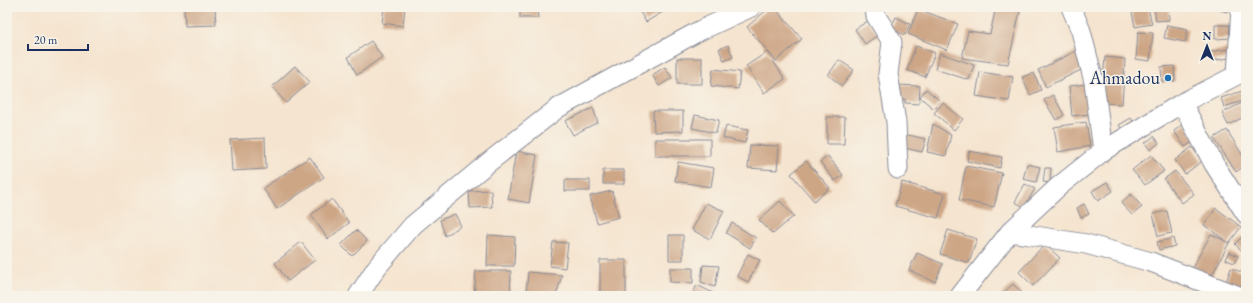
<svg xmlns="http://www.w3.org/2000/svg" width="1253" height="303" viewBox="0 0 1253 303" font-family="'EB Garamond',serif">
<rect width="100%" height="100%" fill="#f7f3e8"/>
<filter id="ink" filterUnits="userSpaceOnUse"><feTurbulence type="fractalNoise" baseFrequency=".025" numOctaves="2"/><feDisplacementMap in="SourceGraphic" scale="8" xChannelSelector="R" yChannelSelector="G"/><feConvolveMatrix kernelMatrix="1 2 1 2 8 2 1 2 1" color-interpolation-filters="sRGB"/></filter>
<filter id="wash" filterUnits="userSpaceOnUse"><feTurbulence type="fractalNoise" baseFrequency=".012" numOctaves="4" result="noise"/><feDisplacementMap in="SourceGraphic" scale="16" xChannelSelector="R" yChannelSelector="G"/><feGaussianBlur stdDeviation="0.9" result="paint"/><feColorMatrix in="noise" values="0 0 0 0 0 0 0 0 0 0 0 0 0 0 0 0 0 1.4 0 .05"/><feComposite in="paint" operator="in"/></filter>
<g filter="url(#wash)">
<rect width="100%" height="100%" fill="#f5e4cf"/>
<g id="blocks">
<!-- building -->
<path fill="#cda686" d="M184,7H215L216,25L185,26Z
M384,7H405L403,26L382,23Z
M637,7H665L666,10L646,22Z
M770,7H774L802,39L776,61L747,27Z
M996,7H1021L1008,64L962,58L968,31L990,34Z
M1131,7H1148L1152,24L1135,27Z
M1154,7H1168L1169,20L1156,21Z
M1214,7H1228L1227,12L1213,8Z
M537,8L538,18H520V9Z
M918,9L958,24L947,50L908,34Z
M896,17L910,24L905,35L890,29Z
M868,21L878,35L865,44L855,29Z
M1167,25L1188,29L1185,42L1164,38Z
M1215,25H1230L1231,38L1215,39Z
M1138,32L1153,33L1150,61L1136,59Z
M371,41L382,57L357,75L348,57Z
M728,45L733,57L724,61L719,49Z
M916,46L935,53L925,77L907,70Z
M1228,49L1229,58L1210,61L1209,52Z
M1076,51L1085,68L1046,87L1038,70Z
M767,52L785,79L764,93L746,66Z
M940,53L974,65L969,80L935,69Z
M1105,57L1125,59L1122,104L1101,103Z
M677,58H702V84H677Z
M839,60L854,70L842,86L828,75Z
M295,66L310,82L286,103L272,87Z
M1174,66L1175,81L1162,82L1161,67Z
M665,67L672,78L659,86L652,75Z
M713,69L740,72L738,89L711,86Z
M980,72L1013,77L1009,101L976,96Z
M1034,73L1041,90L1030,95L1022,77Z
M1087,84L1090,114L1072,116L1069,86Z
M897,85L920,86L919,104L905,103V99H896Z
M926,89L940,101L934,109L920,97Z
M1245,90L1246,100L1224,107L1221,98Z
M1053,95L1064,115L1056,120L1044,100Z
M1244,102L1246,106V116L1228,125L1222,113Z
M943,103L963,119L954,130L934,113Z
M593,108L598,122L573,135L565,121Z
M653,111H683V131L654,132Z
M695,115L719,120L716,133L692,128Z
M827,117H845L844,144H827Z
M1131,118L1136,126L1124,133L1119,125Z
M1086,122L1090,146L1058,152L1054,127Z
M1185,123L1196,140L1185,147L1174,131Z
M933,124L951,135L946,156L927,152Z
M726,126L748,130L745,143L723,138Z
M1227,130L1246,161V165L1236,172L1214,138Z
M904,134L926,139L922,152L900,147Z
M1154,136L1159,143L1150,150L1145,143Z
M265,138L266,169L232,171L230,140Z
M655,139H710V156H655Z
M750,145L779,146L777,170L748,168Z
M1192,147L1202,161L1185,174L1175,160Z
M516,151L537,155L529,203L508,199Z
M969,151L1002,157L1000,168L967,161Z
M1151,155L1164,171L1145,185L1132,170Z
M828,156L843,175L835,181L820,162Z
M310,157L324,177L277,209L263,188Z
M806,161L830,188L814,201L791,174Z
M678,162L714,168L711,187L675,181Z
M1027,164L1040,167L1036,182L1023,179Z
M966,166L1002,173L994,207L959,200Z
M1045,168H1051L1050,183L1043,182Z
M603,170H624V184H603Z
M1175,171L1194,194L1182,203L1164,179Z
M565,180H590V191H565Z
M902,182L945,194L938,218L895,206Z
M1107,182L1113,191L1098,201L1092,191Z
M1025,184L1035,189L1024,207L1015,202Z
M491,190L492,207L470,208L469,191Z
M612,191L619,217L597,223L590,196Z
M1131,194L1142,207L1132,215L1121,203Z
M332,199L349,223L328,239L311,215Z
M780,201L794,216L773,234L759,220Z
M706,203L724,211L710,239L692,230Z
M1084,204L1089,214L1081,218L1077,208Z
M1216,208L1241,227L1229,243L1210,279L1191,270L1211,234L1229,243L1204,225Z
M1167,211L1172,233L1158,236L1153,214Z
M455,214L461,226L445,236L440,220Z
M732,223L756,238L750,248L726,233Z
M356,230L367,241L352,256L341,245Z
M948,230L977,239L969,263L940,254Z
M488,235L515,237L514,266H487Z
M669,235H683V260H669Z
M1242,237L1246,241V251L1244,253L1235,244Z
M1173,238L1175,246L1159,250L1157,242Z
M301,242L315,260L288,281L275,263Z
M553,242L568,243L565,268L550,266Z
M1045,244L1060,258L1033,286L1019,272Z
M1229,252L1238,256L1234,263L1225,259Z
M917,253L943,264L935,282L909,270Z
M748,254L760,260L748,282L737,276Z
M600,260H626V296H600Z
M703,265L719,266L715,287L701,282Z
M670,268H693V283L670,282Z
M1231,268L1246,274V290L1226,282Z
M476,271H511L510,296H474Z
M528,272L562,275L556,296L526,294Z
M1013,284L1022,293L1019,296H1000Z
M697,285L719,296H694L692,295Z"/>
</g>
</g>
<g filter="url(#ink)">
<use href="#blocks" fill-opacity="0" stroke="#888a96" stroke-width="1"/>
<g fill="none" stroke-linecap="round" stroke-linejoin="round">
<!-- street casing -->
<g stroke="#888a96" stroke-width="21">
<path id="street" d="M875,7L876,16L892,42L888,74L896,122L898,169
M1071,7L1081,31L1094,82L1103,151
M1237,75L1241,7
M1182,103L1214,164L1246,214
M1010,232L1086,244L1151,262L1239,296
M358,296L377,267L413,225L489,162L558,108L699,31L751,7
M960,296L1010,232L1058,187L1103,151L1182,103L1237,75L1246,73"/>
</g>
<!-- street -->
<use href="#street" stroke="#fff" stroke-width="19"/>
</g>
</g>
<!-- markers -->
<circle fill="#1f6fb2" stroke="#f7f3e8" stroke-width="1.5" cx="1168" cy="78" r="4"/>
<g text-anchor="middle" stroke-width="3" stroke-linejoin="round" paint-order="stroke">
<!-- poi labels -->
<g font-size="18" fill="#1b2f5e" stroke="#f7f3e8" text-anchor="end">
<text x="1160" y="84">Ahmadou</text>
</g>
</g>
<!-- margin -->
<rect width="1253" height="303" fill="none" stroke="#f7f3e8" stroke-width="24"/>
<!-- north arrow -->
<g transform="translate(1207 46)" stroke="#f7f3e8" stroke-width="3" paint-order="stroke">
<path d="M0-3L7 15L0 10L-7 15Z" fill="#1b2f5e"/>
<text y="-6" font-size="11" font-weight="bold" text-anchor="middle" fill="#1b2f5e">N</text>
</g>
<!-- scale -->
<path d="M28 44v6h60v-6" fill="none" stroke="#1b2f5e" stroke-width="2"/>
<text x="34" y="44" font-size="12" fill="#1b2f5e" stroke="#f7f3e8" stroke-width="3" paint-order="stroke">20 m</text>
</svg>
